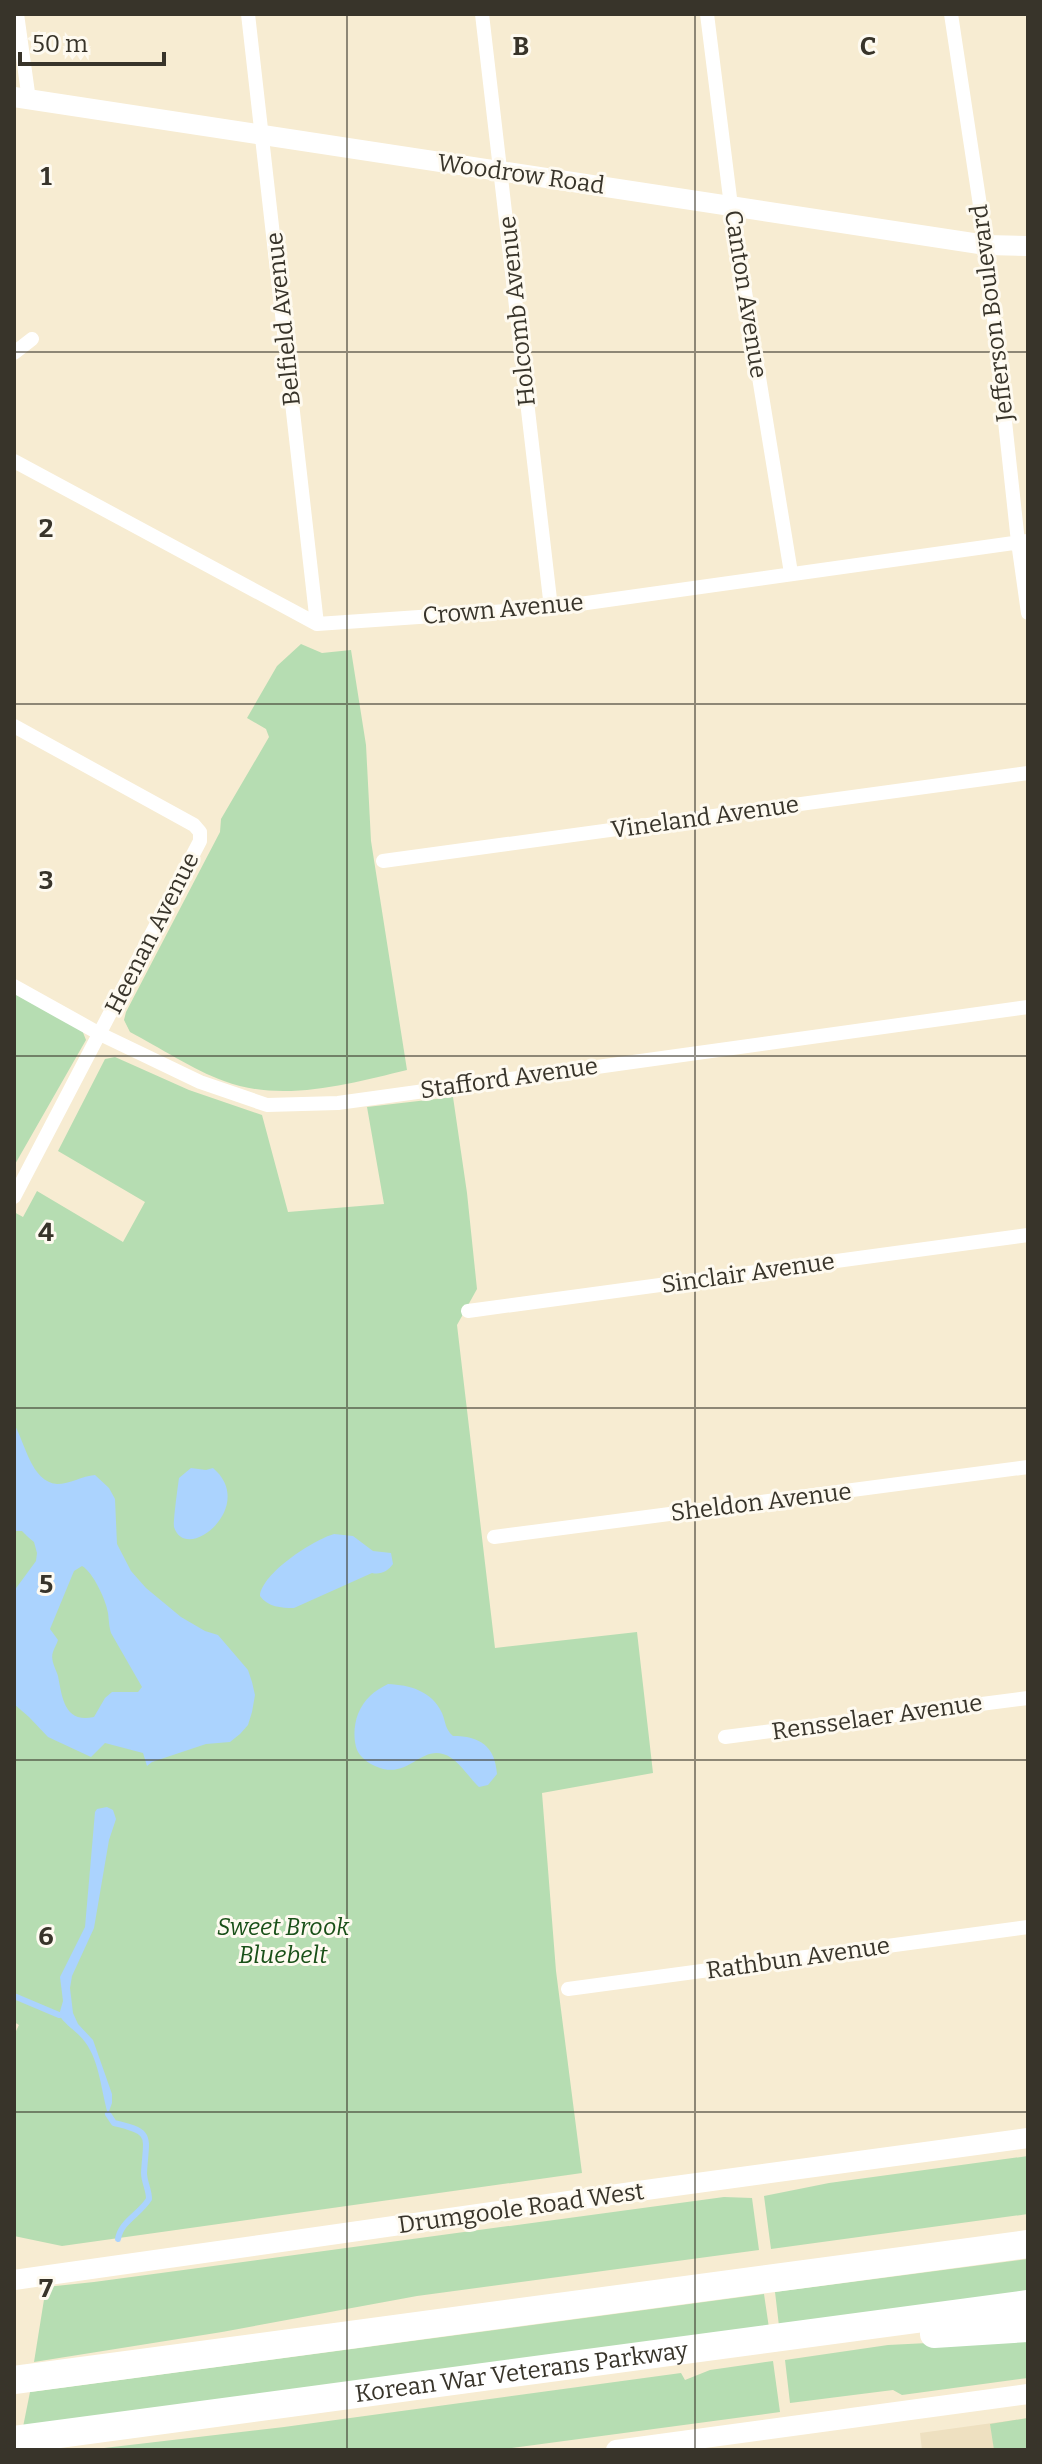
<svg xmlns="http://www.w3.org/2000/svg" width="1042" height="2464" viewBox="0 0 1042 2464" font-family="Bitter,serif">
<rect width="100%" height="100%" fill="#f7ecd2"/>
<!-- built -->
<path fill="#eee0c0" d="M1028,2418V2450H922L920,2433Z"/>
<!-- green -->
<path fill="#b6ddb2" d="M301,644L322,653L351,650L366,745L371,841L407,1070C349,1084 282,1103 224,1081C193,1070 159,1047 130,1032L124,1020L126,1012L220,832L221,819L269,737L266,729L247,718L277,666Z
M14,993L82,1030L86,1040L14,1166Z
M115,1057L189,1090L262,1115L288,1212L384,1204L367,1107L453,1097L467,1193L477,1289L457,1325L495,1648L637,1632L653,1773L542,1793L556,1971L582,2173L62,2246L14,2236V2035L19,2025L14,2022V1212L23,1217L37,1191L123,1242L145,1202L58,1151L105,1059Z
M1028,2156V2214L771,2249L764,2196L829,2183Z
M724,2197L752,2198L759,2250L417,2296L222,2332L34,2362L46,2287L94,2282Z
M1028,2259V2293L779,2326L775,2292Z
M764,2294L769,2328L23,2427L30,2392Z
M1028,2338V2378L902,2395L893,2390L790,2403L785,2360L888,2345Z
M773,2361L780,2412L497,2450H87L284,2427L681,2373L685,2380L710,2370Z
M1028,2418V2450H994L990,2424Z"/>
<!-- water -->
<path fill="#abd3fe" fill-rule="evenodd" d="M14,1424C25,1442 31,1482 57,1484C70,1484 82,1476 95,1475L109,1488L115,1499L117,1544L131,1571L146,1588L181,1617L205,1631L218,1635L248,1670L252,1682L255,1695L252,1712L248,1725L240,1734L230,1742L206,1744L152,1762L147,1766L143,1753L105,1743L91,1757L48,1737L29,1717L14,1704V1591L36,1561L37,1553L34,1542L28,1537L22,1531H14ZM82,1566C93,1572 106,1600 108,1613C109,1621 109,1626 111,1633L142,1687L138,1692H112L105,1698L94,1717C64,1724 62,1696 58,1676C56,1669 50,1660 53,1652C54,1648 57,1644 58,1640L50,1629L74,1571Z
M191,1468L206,1470L213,1468C258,1506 186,1565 174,1527C173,1522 178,1485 179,1478Z
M334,1534L353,1536L373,1551L391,1553L393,1564C388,1571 381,1575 372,1573L294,1608C281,1608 268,1607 260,1596C262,1573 313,1540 334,1534Z
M388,1684C410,1685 432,1691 442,1713C446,1723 445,1729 453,1736C480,1736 495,1746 497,1774L488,1785L479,1787C468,1777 458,1758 443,1754C419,1747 407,1781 375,1766C368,1763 360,1757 357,1750C353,1739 354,1724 358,1714C364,1699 374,1691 388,1684Z
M107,1807L113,1810L116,1819L109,1840L94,1928L72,1976L70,1988L73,2013L78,2024L93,2040L112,2094V2103L108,2114C101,2091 100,2062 85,2042C78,2032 66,2026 59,2015L63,2001L60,1977L85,1927L95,1812L97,1809Z"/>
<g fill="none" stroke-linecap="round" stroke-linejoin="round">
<!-- stream -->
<path stroke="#abd3fe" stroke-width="6" d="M14,1996L59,2015
M108,2114L114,2123C154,2132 146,2136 144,2173C144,2182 149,2189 149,2199C140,2214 121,2221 118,2239"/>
<!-- street -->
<path stroke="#fff" stroke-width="14" d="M17,14L29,100
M248,14L317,624
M482,14L551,608
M707,14L731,206L791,573
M951,14L986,245L1018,542L1028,613
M14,353L32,339
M14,461L317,624L551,608L1028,541
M14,726L194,825L200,832V841L14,1197
M383,861L1028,773
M14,986L100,1034L200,1082L267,1105L338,1103L1028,1007
M468,1311L1028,1235
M494,1537L1028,1467
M725,1737L1028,1698
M568,1989L1028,1927"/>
<!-- secondary -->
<path stroke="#fff" stroke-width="20" d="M14,97L986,245L1028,246
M14,2280L653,2189L1028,2138
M616,2450L1028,2394"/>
<!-- highway -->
<g stroke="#fff" stroke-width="28">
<path d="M934,2334L1028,2328"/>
<path d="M14,2380L1028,2244"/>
<path id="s1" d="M14,2440L1028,2304"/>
</g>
</g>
<!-- grid -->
<path fill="none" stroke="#38342a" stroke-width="2" stroke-opacity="0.55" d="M347,14V2450M695,14V2450M14,352H1028M14,704H1028M14,1056H1028M14,1408H1028M14,1760H1028M14,2112H1028"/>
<g text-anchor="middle" stroke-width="6" stroke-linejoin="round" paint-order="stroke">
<!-- street labels -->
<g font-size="24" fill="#38342a" stroke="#fefaf0">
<text transform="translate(521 174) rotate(8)" y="8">Woodrow Road</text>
<text transform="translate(746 294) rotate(81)" y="8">Canton Avenue</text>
<text transform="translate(517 311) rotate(-96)" y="8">Holcomb Avenue</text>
<text transform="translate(992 313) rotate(-97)" y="8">Jefferson Boulevard</text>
<text transform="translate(283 319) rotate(-96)" y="8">Belfield Avenue</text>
<text transform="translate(503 609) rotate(-5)" y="8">Crown Avenue</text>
<text transform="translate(705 817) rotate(-8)" y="8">Vineland Avenue</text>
<text transform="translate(152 933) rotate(-63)" y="8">Heenan Avenue</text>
<text transform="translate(509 1078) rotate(-8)" y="8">Stafford Avenue</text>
<text transform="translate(748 1273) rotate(-8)" y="8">Sinclair Avenue</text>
<text transform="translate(761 1502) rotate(-7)" y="8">Sheldon Avenue</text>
<text transform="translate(877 1717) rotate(-8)" y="8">Rensselaer Avenue</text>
<text transform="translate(798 1958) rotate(-8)" y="8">Rathbun Avenue</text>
<text transform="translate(521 2208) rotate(-8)" y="8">Drumgoole Road West</text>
<text dy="8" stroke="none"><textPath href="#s1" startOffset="512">Korean War Veterans Parkway</textPath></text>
</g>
<!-- park labels -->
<g font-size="24" font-style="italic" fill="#195018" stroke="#fefaf0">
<text x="283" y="1935">Sweet Brook<tspan x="283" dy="28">Bluebelt</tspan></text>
</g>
</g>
<g font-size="26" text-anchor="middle" font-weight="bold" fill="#38342a" stroke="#fefaf0" stroke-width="6" stroke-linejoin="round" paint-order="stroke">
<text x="521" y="55">B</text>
<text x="868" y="55">C</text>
<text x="46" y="185">1</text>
<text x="46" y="537">2</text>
<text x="46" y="889">3</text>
<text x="46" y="1241">4</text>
<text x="46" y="1593">5</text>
<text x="46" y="1945">6</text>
<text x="46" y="2297">7</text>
</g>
<!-- border -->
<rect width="1042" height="2464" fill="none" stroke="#38342a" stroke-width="32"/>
<!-- scale -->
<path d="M20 52v12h144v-12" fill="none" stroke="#38342a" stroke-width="4"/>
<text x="32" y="52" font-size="24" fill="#38342a" stroke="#fefaf0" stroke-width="6" paint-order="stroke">50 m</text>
</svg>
